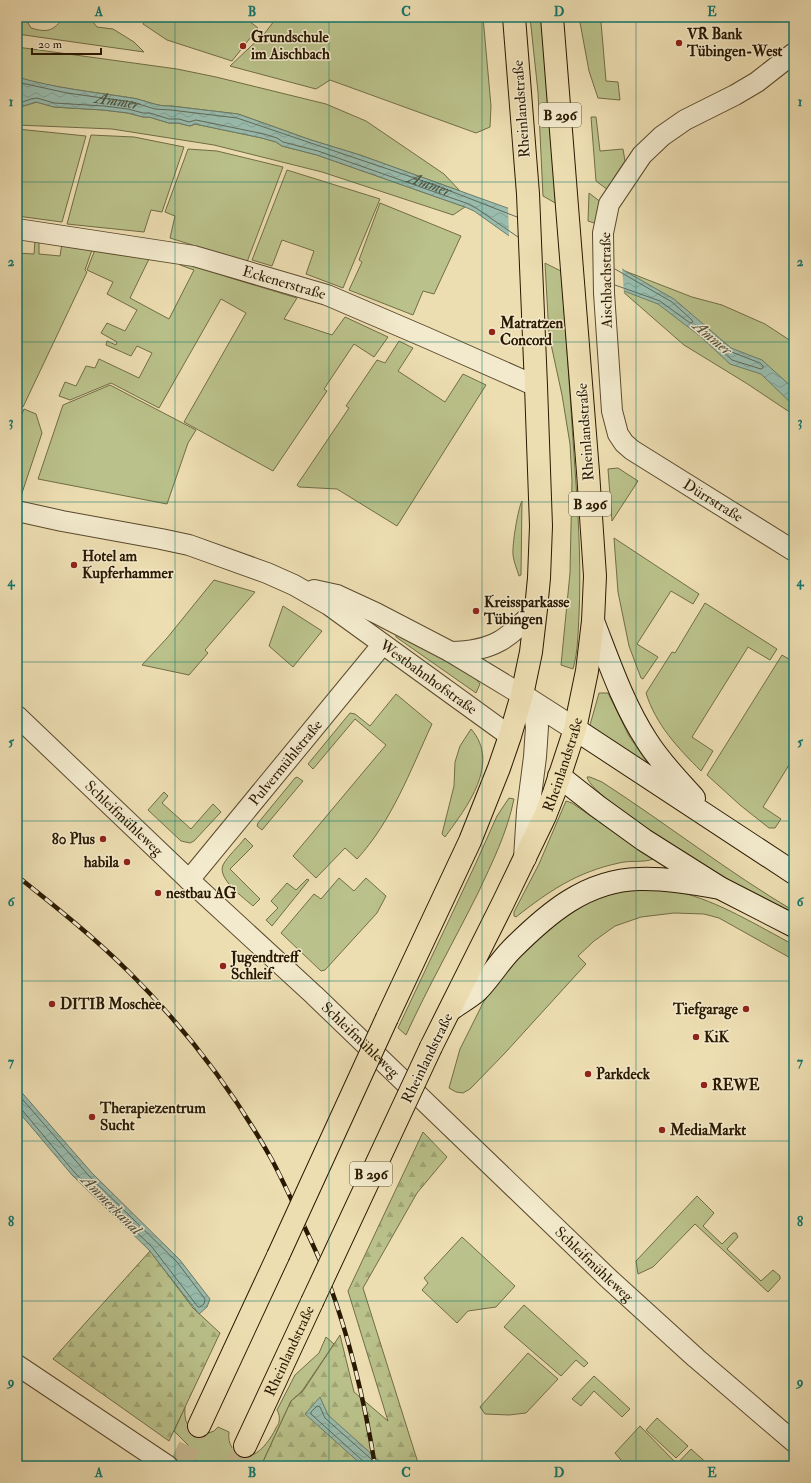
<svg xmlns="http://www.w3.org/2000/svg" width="811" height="1483" viewBox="0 0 811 1483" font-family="'IM FELL Double Pica',serif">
<defs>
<pattern id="forest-firs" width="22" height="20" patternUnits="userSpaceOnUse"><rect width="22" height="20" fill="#bac18a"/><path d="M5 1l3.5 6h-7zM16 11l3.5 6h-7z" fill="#a0a575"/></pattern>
<pattern id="water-waves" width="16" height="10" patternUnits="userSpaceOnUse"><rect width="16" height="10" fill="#99bcae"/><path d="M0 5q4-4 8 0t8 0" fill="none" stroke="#84a194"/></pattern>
</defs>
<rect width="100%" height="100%" fill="#eddeb2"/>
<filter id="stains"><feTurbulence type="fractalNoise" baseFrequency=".005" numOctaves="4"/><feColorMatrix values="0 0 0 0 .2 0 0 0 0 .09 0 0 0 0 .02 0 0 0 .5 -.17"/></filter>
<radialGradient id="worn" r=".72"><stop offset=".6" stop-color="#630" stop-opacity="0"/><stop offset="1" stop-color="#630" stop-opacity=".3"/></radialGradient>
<!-- green -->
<path fill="#bac18a" stroke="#726d46" d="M17,17H27V21L31,28C48,33 53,31 64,17H89L97,27L113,29L134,42L144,52L17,34Z
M148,17H244L258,28L232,61L167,40L143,24Z
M277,17H483L491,106L490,127L476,133L330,80L316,89L230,66L265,33Z
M530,17H541L557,204L543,196L538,92Z
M579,17H616V20L601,22L606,81L618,82L620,100L598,98L589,71Z
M17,47L177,69L216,77L326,104L366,121L444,174L460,191L360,155L311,140L238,114L171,106C157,107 145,100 132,98C93,92 55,88 17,78Z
M37,102L54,107L103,110L128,113L143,117H149L169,123H178L190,126L195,124L262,138L276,142L282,146L317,155L465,207L453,215L322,172L214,145L112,129L17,125V108Z
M591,117H596L600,151L623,149L625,161L615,176L608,190L596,181Z
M17,129L86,136L62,222L17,216Z
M91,135L134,137L184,147L162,212L151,210L144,232L67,224Z
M188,149L217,151L283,167L247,262L170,238L175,216L165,212Z
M287,170L380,199L343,288L306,274L314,251L282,240L272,266L252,260Z
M589,193L602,203L597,224L588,221Z
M380,203L461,236L434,294L423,291L413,315L349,290L362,262L359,260Z
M35,240L39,241V254L60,256L62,243L93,247L85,270L87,272L23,407L17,404V253L34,254Z
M96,247L149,259L130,298L169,319L194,270L180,265L181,260L231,278L297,298L284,319L332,335L345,317L388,337L374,357L354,344L324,389L327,391L273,471L184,422L246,313L221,299L159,408L111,383L70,400L59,396L65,382L76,386L86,366L95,368L99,359L139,378L152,353L137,346L131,356L106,345L107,341L116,345L117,342L101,333L107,323L125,331L137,310L107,294L113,282L87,270Z
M545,263L561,271C567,342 571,413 576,484C579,527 581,571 579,615C578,633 578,651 573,669L561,665L570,573L572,481L570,444L562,395L549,335Z
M625,271L692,297L722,305L765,324L794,343V415L746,383L684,345L621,290Z
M399,341L413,348L398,371L445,402L463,374L486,385L397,526L337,489L299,487L297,485L349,408L346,406L377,360L385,363Z
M110,385L196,430L188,443L167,504L38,479L63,405Z
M24,409L36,414L42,433L21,496L17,495V420L19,421Z
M618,468L638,481L612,521L608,469Z
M522,501L521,575L519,576C517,569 514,563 513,555C512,545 518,508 522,501Z
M614,538L699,594L693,604L671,591L637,644L658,657L643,679L641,678L629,646L618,592Z
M214,580L255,592L205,650L208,653L189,675L142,665L167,638Z
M705,603L777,649L770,660L748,647L692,737L713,751L701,771C678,748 656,725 646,693L672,652L675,653Z
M283,606L322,631L293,667L269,646Z
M396,633L471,673L480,684L476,693L396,637Z
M782,655L794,662V757L763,807L781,819L775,828H769L740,805L707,775Z
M599,693H608L629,736L651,768L591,728L590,725Z
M396,694L432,724C410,771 392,821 357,859L345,848L316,878L293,856L386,745L355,719L313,769L308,764L350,713L355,714L370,726Z
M471,729C501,763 467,807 445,837L442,834L454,786L455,762L460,746Z
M297,777L303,781L262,830L257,826L258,823L295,778Z
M587,777H590L602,782C667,824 728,872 794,911V918C764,901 592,802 587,777Z
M164,792L168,796L162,803L191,829L213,804L221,812L194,841L190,843L181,841L148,810Z
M509,798L514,799C507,833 492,863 478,893C454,941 428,987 406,1035L398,1028L475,865L497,816Z
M566,801L572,803L653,859C643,863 630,860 619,863C577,872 549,891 516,917L514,916V912L539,864Z
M245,838L253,846L230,869L260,899L253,906C244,898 217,879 223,865C227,857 239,846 245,838Z
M339,878L354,891L366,878L386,896L377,913L325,970L321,971L281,933L314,894L321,899Z
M307,879L309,880L272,926L266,920L278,908L271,901L287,883L296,890Z
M645,888C656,889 668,889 679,892C718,901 758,926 794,945V960L719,918L704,914L674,913L641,917L615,926L594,941L578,956L586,964L505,1053L470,1089L463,1093L456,1092L449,1088L460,1049L484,1001L511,964L537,937L583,904L616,891Z
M697,1196L714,1213L703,1226L722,1244L733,1233H736L738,1237L727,1249L761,1281L773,1270L780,1276V1279L768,1292L695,1224L653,1267L638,1274L636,1261Z
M462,1237L515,1286L496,1307L468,1311L457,1323L422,1290L428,1283L424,1278Z
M524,1305L588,1363L584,1367L576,1360L561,1376L504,1327Z
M326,1337L334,1344L302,1391L291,1401L261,1466H203L191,1457L188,1445L174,1431L185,1407C184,1425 188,1427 203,1435L214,1431L218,1427L229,1432C228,1440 230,1447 236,1452C253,1465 268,1443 275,1430C276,1427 279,1424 279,1422C280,1418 279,1413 277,1410L295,1375L319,1353Z
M528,1353L558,1379L526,1413L509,1415L485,1414L480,1407Z
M594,1376L630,1409L622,1417L594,1391L581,1406L572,1399Z
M657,1418L688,1446L676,1458L646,1430Z
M640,1426L675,1462L671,1466H626L615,1453Z
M691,1449L710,1466H675Z"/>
<!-- forest -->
<path fill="url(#forest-firs)" stroke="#726d46" d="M423,1132L447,1157L417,1193L363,1288L419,1466H261L291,1401L303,1391L340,1335L354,1392L388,1421L348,1291Z
M150,1251L193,1308L220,1333L169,1441L53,1359Z"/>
<!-- water -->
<path fill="url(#water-waves)" stroke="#6d7b69" d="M17,77C55,88 93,92 132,98C145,100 157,107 171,106L238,114L311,140L360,155L513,210L595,250L625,271L674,299L731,348L762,360L794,389V406L761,374L730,364L700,336L658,304L543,260L474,211L465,207L317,155L282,146L276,142L262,138L195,124L190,126L178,123H169L149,117H143L128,113L103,110L54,107L36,102L17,108Z
M17,1087L92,1173L180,1260L210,1299L207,1307L199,1314L149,1250L72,1175L17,1110Z
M320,1397L328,1415L385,1466H363L305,1414Z"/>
<!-- pier -->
<path fill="#eddeb2" d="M508,206L596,249L622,267L624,293L597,287L542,261L509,238Z"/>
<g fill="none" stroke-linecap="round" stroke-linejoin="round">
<!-- shore -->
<g stroke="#626a58" stroke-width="1">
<path id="s1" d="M17,82L67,93L132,102L155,109L171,110L237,118L435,185L517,217"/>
<path d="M17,104L31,99L37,98L54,103L104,106L128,109L143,113H150L169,119H179L189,122L196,120L264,134L277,138L283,142L318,151L466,203L476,208L518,237"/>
<path d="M615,269L672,302L692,320L693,322L690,323L660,301L615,285"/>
<path d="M723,346L729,351L760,363L763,366V368L761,369L732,360L720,349L721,347Z"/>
<path d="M17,1093L89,1176L177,1262L205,1299L204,1304L200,1307H198L152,1247L75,1173L22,1110L17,1108"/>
<path d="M365,1466L363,1461L311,1414V1412L317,1406L320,1407L325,1418L379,1466"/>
</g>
<!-- primary-tunnel -->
<path stroke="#c6b78f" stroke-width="22" stroke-dasharray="22 11" stroke-linecap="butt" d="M180,1466L199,1426
M236,1466L245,1446"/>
<!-- minor casing -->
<g stroke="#5b4a2d" stroke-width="22">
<g id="minor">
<path id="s2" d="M794,53L757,82L735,95L685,120L662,136L642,155L609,204L603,233L604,293L612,411L618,434L624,443L632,450L794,551"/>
<path id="s3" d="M17,229L194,256L327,295L425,337L536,386"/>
<path id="s4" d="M17,511L62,521L161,539L189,545L267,573L294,585L329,605L510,736"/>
<path d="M314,590L337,595L376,613L451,652L522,695"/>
<path d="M451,652C494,651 508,639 536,609"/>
<path id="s5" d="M17,716L189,880L314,995L607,1277L696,1358L794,1442"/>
<path id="s6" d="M189,880L382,645"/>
<path d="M17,1365L168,1466"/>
</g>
</g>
<!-- tertiary casing -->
<g stroke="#5b4a2d" stroke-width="24">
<path id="tertiary" d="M522,695L534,709L537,727L535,757L528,811L525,858
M525,697L575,729"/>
</g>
<!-- secondary casing -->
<g stroke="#2a1901" stroke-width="24">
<path id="secondary" d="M593,621C609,662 623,704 647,741C660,762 678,780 694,798
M575,729L794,873
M559,776L597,806L644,840L720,888L794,926
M450,1010C458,1004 469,998 477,991C490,978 499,962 512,949C547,914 586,880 639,879C666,878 694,883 720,888"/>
</g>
<!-- primary casing -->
<g stroke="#2a1901" stroke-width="24">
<g id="primary">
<path d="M387,1018L470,841L499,768L510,736L522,695L531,652L536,609L539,578L541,526L536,386L528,194L514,17"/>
<path id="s7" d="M431,1047L503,903L545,816L554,793L575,729L587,671L593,621L595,576L588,472L552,17"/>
<path d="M199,1426L278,1256"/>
<path id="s8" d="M245,1446L312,1302"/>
</g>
</g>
<!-- minor -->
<use href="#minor" stroke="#f3eacd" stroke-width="20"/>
<!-- tertiary -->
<use href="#tertiary" stroke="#f3eacd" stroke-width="22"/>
<!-- secondary -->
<use href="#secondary" stroke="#f3eacd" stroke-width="22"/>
<!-- primary -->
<use href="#primary" stroke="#eddeb2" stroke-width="22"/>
<!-- rail casing -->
<g stroke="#2a1901" stroke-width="4.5">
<path id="rail" d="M17,876C56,907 95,938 130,973C186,1029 234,1092 272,1160C280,1175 287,1190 294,1205C306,1230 318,1254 328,1280C350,1340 365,1403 375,1466"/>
</g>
<!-- rail -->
<use href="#rail" stroke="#f3eacd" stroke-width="3" stroke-dasharray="9" stroke-linecap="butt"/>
<!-- primary-bridge casing -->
<g stroke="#2a1901" stroke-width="24" stroke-linecap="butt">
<path id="primary-bridge" d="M278,1256L387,1018
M312,1302L431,1047"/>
</g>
<!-- primary-bridge -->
<use href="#primary-bridge" stroke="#eddeb2" stroke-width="22"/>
</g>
<!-- grid -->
<path fill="none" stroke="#0f766e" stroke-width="1" stroke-opacity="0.55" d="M175,17V1466M329,17V1466M482,17V1466M636,17V1466M17,182H794M17,342H794M17,502H794M17,662H794M17,821H794M17,981H794M17,1141H794M17,1301H794"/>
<!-- markers -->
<g fill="#8f2418" stroke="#f3eacd" stroke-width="1.5">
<circle cx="679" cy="43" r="4"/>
<circle cx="243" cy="46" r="4"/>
<circle cx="492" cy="332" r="4"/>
<circle cx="74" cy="565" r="4"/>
<circle cx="476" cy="611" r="4"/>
<circle cx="103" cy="839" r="4"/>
<circle cx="127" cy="862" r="4"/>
<circle cx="158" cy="893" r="4"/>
<circle cx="223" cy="966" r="4"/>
<circle cx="52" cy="1004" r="4"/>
<circle cx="746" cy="1009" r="4"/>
<circle cx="696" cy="1037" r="4"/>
<circle cx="588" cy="1074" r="4"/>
<circle cx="704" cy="1085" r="4"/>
<circle cx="92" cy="1117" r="4"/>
<circle cx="662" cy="1130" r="4"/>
</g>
<g text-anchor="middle" stroke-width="3" stroke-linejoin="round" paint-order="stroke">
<!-- shield labels -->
<g fill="#f3eacd" stroke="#66583e" stroke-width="1">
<rect x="539" y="103" width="42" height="24" rx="3"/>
<rect x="569" y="492" width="42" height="24" rx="3"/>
<rect x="350" y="1162" width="42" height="24" rx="3"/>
</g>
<g font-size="14" font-weight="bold" fill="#2a1901">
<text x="560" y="120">B 296</text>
<text x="590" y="509">B 296</text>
<text x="371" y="1179">B 296</text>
</g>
<!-- poi labels -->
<g font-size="15" font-weight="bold" fill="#2a1901" stroke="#f3eacd" text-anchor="start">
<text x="687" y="39">VR Bank<tspan x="687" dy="17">Tübingen-West</tspan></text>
<text x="251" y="42">Grundschule<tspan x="251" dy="17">im Aischbach</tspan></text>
<text x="500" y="328">Matratzen<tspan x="500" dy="17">Concord</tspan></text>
<text x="82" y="561">Hotel am<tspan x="82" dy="17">Kupferhammer</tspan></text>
<text x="484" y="607">Kreissparkasse<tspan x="484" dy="17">Tübingen</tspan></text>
<text x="95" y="844" text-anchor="end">80 Plus</text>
<text x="119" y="867" text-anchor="end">habila</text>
<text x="166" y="898">nestbau AG</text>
<text x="231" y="962">Jugendtreff<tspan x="231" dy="17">Schleif</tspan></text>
<text x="60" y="1009">DITIB Moschee</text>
<text x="738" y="1014" text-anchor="end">Tiefgarage</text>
<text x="704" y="1042">KiK</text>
<text x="596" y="1079">Parkdeck</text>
<text x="712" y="1090">REWE</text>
<text x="100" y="1113">Therapiezentrum<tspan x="100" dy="17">Sucht</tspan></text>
<text x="670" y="1135">MediaMarkt</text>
</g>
<!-- street labels -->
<g font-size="15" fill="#2a1901" stroke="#f3eacd">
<text transform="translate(521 109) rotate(-94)" y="5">Rheinlandstraße</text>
<text transform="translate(606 280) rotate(-91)" y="5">Aischbachstraße</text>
<text dy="5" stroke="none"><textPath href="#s3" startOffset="273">Eckenerstraße</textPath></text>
<text transform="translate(585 432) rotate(-94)" y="5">Rheinlandstraße</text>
<text dy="5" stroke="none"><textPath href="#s2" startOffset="592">Dürrstraße</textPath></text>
<text dy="5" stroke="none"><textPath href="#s4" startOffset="451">Westbahnhofstraße</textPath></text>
<text dy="5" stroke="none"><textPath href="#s6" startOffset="152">Pulvermühlstraße</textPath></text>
<text dy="5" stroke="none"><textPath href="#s7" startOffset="312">Rheinlandstraße</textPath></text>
<text dy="5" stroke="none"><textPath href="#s5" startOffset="148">Schleifmühleweg</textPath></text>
<text dy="5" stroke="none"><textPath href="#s5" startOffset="472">Schleifmühleweg</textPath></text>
<text transform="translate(427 1058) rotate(-64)" y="5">Rheinlandstraße</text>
<text dy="5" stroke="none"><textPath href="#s5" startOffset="796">Schleifmühleweg</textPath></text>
<text dy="5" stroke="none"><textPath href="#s8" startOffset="105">Rheinlandstraße</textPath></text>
</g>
<!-- water labels -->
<g font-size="16" font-style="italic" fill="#51523e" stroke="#f3eacd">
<text dy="6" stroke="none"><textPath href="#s1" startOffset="102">Ammer</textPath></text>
<text dy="6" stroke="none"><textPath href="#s1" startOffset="427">Ammer</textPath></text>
<text transform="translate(713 337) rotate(40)" y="6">Ammer</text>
<text transform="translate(112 1204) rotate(45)" y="6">Ammerkanal</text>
</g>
</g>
<!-- margin -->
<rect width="811" height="1483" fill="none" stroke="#eddeb2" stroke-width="44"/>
<!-- scale -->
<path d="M32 48v6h69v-6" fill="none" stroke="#2a1901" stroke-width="2"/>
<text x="38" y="48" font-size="12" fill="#2a1901" stroke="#f3eacd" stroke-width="3" paint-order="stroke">20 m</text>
<rect x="22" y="22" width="767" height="1439" fill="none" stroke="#0f766e" stroke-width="1.5"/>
<g font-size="13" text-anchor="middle" font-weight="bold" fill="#0f766e">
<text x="99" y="16">A</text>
<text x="252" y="16">B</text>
<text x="406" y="16">C</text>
<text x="559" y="16">D</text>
<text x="712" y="16">E</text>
<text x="11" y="106">1</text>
<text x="800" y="106">1</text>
<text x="11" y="266">2</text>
<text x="800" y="266">2</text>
<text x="11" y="426">3</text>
<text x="800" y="426">3</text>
<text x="11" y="586">4</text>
<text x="800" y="586">4</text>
<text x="11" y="746">5</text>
<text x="800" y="746">5</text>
<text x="11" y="906">6</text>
<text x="800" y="906">6</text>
<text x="11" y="1066">7</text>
<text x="800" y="1066">7</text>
<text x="11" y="1226">8</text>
<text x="800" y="1226">8</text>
<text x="11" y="1386">9</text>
<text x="800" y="1386">9</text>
<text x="99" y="1477">A</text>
<text x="252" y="1477">B</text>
<text x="406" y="1477">C</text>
<text x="559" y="1477">D</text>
<text x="712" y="1477">E</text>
</g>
<rect width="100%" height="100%" filter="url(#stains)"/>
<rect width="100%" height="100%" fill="url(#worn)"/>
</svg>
